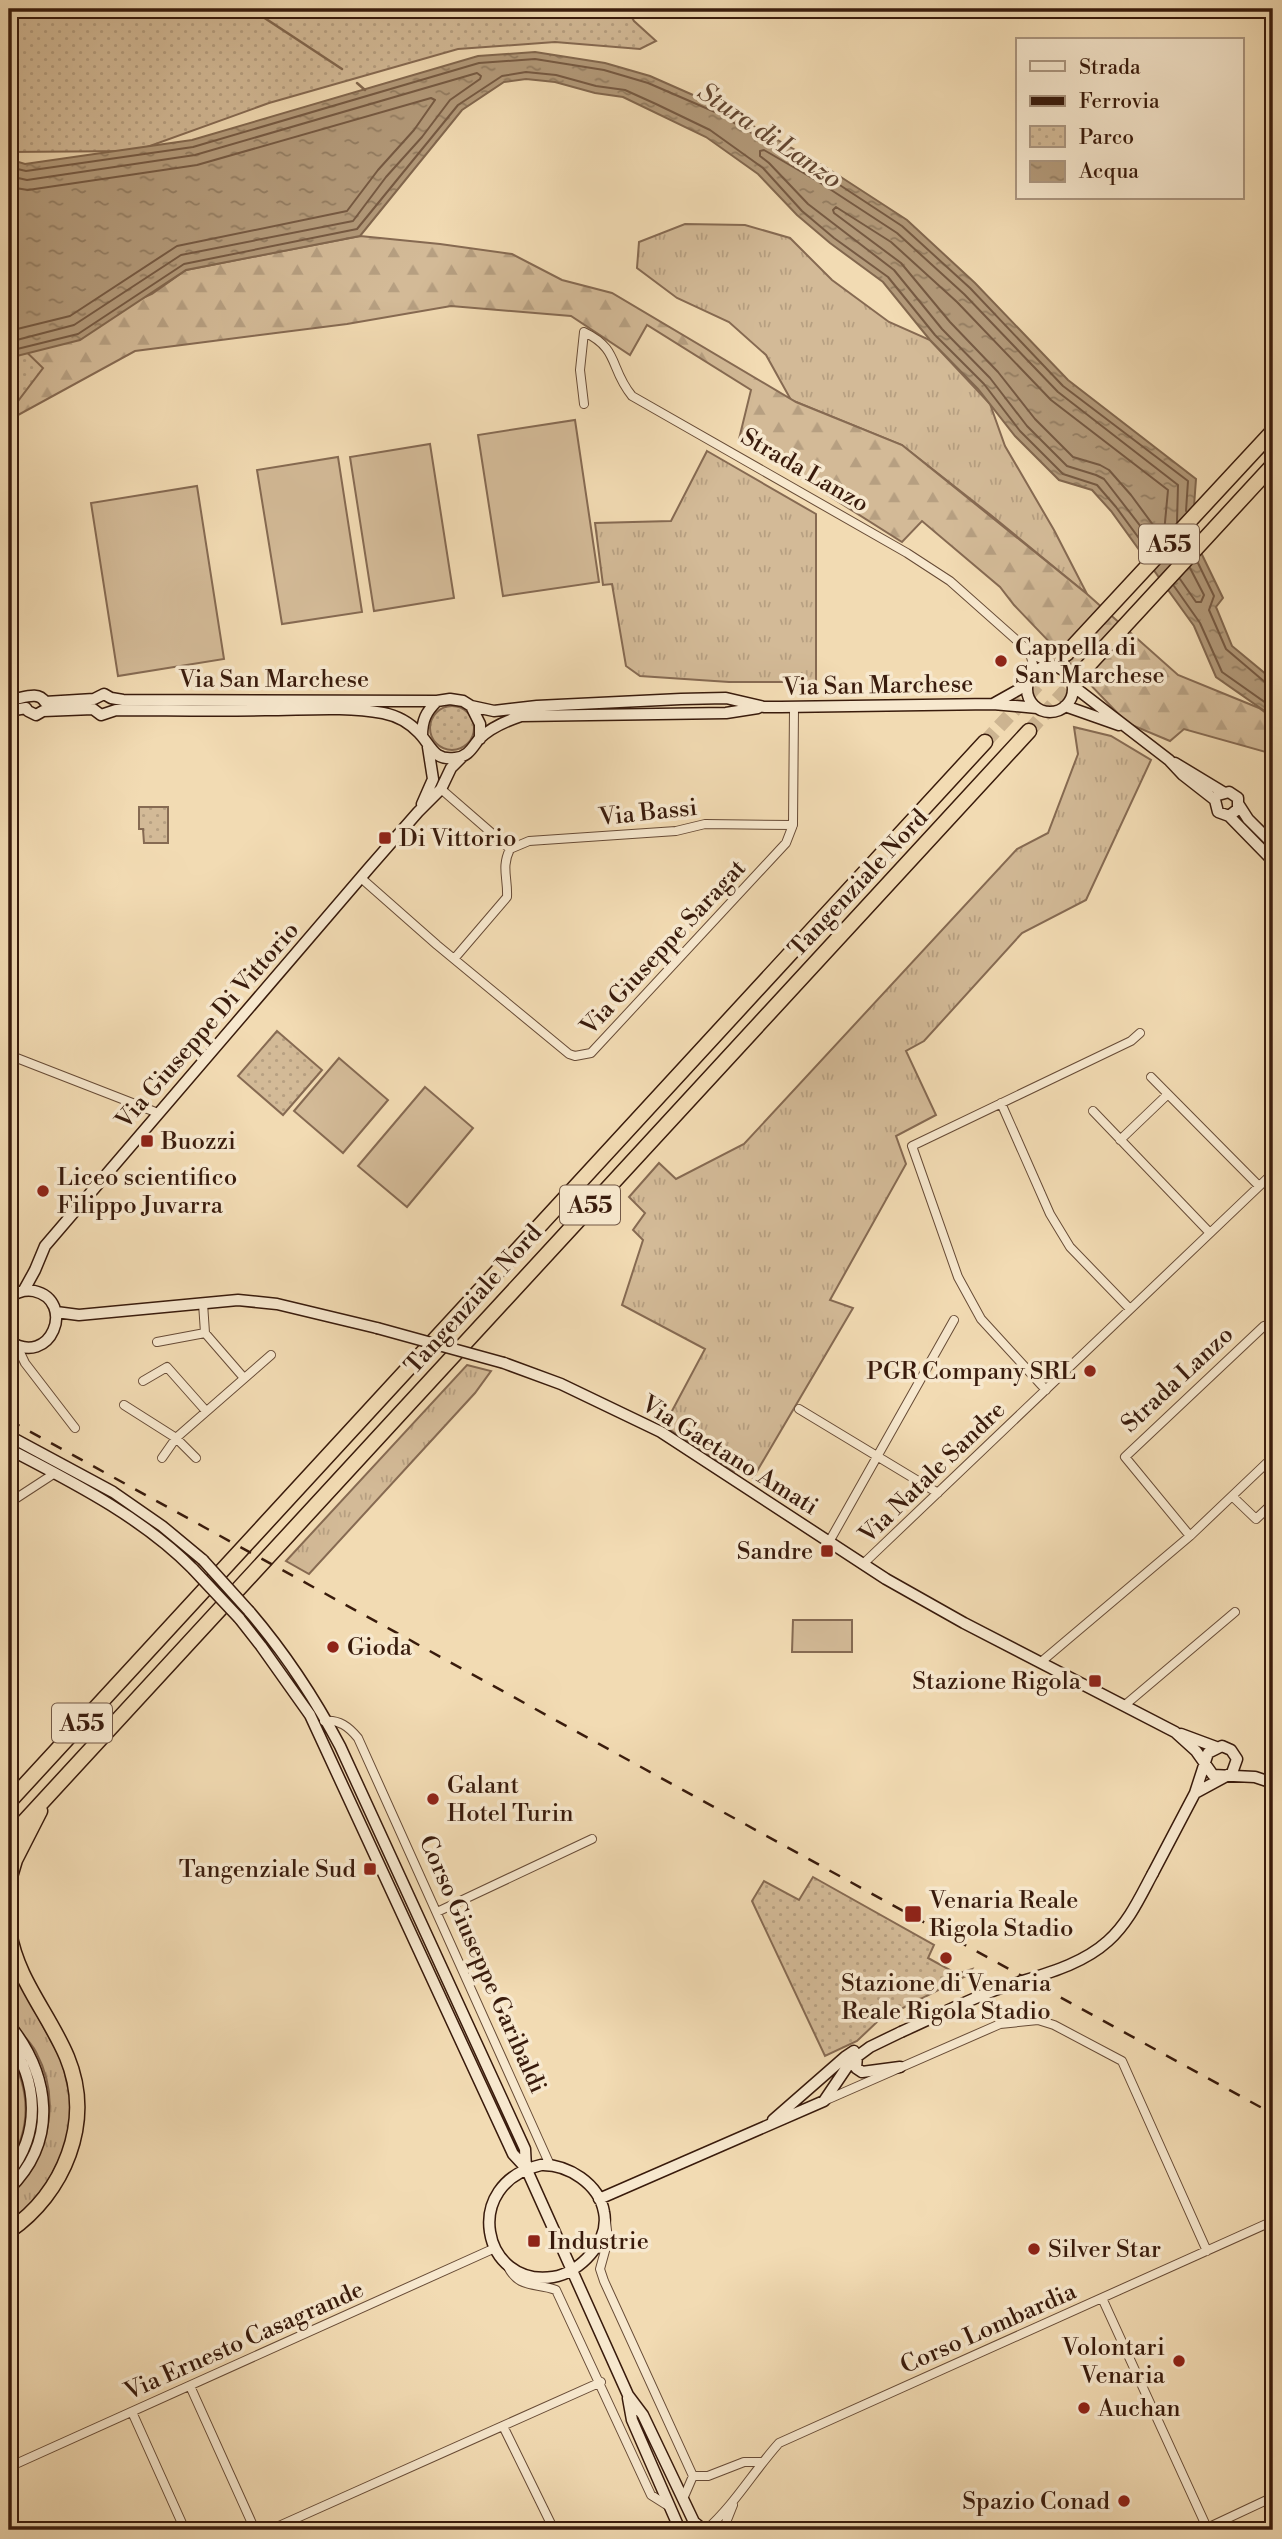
<svg xmlns="http://www.w3.org/2000/svg" width="1282" height="2539" viewBox="0 0 1282 2539" font-family="'Libre Bodoni',serif">
<defs>
<pattern id="grass-tufts" width="24" height="20" patternUnits="userSpaceOnUse" patternTransform="scale(1.75)"><rect width="24" height="20" fill="#d3ba97"/><path d="M3 7l-1-3M5 7V3M7 7l1-3M15 17l-1-3M17 17v-4M19 17l1-3" fill="none" stroke="#b69f81"/></pattern>
<pattern id="forest-firs" width="22" height="20" patternUnits="userSpaceOnUse" patternTransform="scale(1.75)"><rect width="22" height="20" fill="#d3ba97"/><path d="M5 1l3.5 6h-7zM16 11l3.5 6h-7z" fill="#b69f81"/></pattern>
<pattern id="park-dots" width="8" height="8" patternUnits="userSpaceOnUse" patternTransform="scale(1.75)"><rect width="8" height="8" fill="#d3ba97"/><path d="M2 2h.1M6 6h.1" fill="none" stroke="#b69f81" stroke-width="1.8" stroke-linecap="round"/></pattern>
<pattern id="water-ripples" width="26" height="14" patternUnits="userSpaceOnUse" patternTransform="scale(1.75)"><rect width="26" height="14" fill="#b39a7a"/><path d="M2 4q2-2 4 0t4 0M15 11q2-2 4 0t4 0" fill="none" stroke="#937d62"/></pattern>
</defs>
<rect width="100%" height="100%" fill="#f2dbb3"/>
<filter id="stains"><feTurbulence type="fractalNoise" baseFrequency=".00286" numOctaves="4"/><feColorMatrix values="0 0 0 0 .2 0 0 0 0 .09 0 0 0 0 .02 0 0 0 .5 -.17"/></filter>
<radialGradient id="worn" r=".72"><stop offset=".6" stop-color="#630" stop-opacity="0"/><stop offset="1" stop-color="#630" stop-opacity=".3"/></radialGradient>
<!-- grass -->
<path fill="url(#grass-tufts)" stroke="#866a52" stroke-width="2" d="M685,224L745,225L790,238L832,280L889,322L930,340L990,404L1005,446L1054,530L1087,594L992,516L902,445L791,400L766,355L729,322L677,298L637,268L639,242Z
M707,451L816,514V690L800,688L785,682H729L640,676L626,666L612,584L603,585L595,523L671,521Z
M1074,727L1111,736L1151,760L1086,900L1022,933L924,1041L906,1051L936,1115L896,1136L906,1164L830,1300L853,1308L753,1478L737,1467L734,1471L664,1426L705,1349L622,1305L643,1240L633,1230L645,1213L629,1197L659,1163L676,1179L744,1144L1017,849L1048,833L1078,754Z
M467,1365L491,1371L475,1393L309,1574L286,1561Z
M9,1964L62,2061L70,2097L71,2122L69,2139L42,2195L9,2224V2196C48,2157 63,2103 36,2052C29,2039 17,2030 10,2018C5,2009 9,1976 9,1964Z
M9,2052C30,2089 32,2127 9,2164Z"/>
<!-- forest -->
<path fill="url(#forest-firs)" stroke="#866a52" stroke-width="2" d="M360,236L440,244L512,254L562,280L612,293L796,402L902,445L1087,594L1178,675L1259,708L1273,718V754L1184,729L1170,741L1127,723L1014,605L1000,587L922,521L902,542L739,439L751,390L647,325L630,355L571,316L451,306L347,324L135,351L9,420V357L152,294L186,270Z"/>
<!-- park -->
<path fill="url(#park-dots)" stroke="#866a52" stroke-width="2" d="M9,9H627L634,21L656,41L640,49L555,42L458,49L269,103L136,151L9,152Z
M9,335L43,368L18,401L9,410Z
M430 728a22 22 0 1 1 44 0a22 22 0 1 1-44 0Z
M139,807H168V843H144L143,829H139Z
M277,1031L322,1070L283,1115L238,1076Z
M813,1877L934,1945L928,1958L957,1974L972,1969L968,1975L879,2020L857,2041L825,2056L752,1901L764,1881L799,1900Z"/>
<!-- pitch -->
<path fill="#d3ba97" stroke="#866a52" stroke-width="2" d="M575,420L599,582L503,596L478,435Z
M430,444L454,598L374,611L350,457Z
M338,457L362,612L282,624L257,470Z
M197,486L224,659L118,676L91,503Z
M339,1058L388,1100L343,1153L294,1111Z
M425,1087L473,1128L407,1207L358,1166Z
M793,1620H852V1652H792Z"/>
<!-- water -->
<path fill="url(#water-ripples)" stroke="#82674e" stroke-width="2" d="M535,52L605,63L650,76L718,106L827,168L907,220L975,283L1068,380L1196,479L1192,534L1223,598L1216,607L1232,646L1273,680V717L1216,677L1194,626L1111,511L1092,490L1059,480L1015,436L978,389L930,340L883,282L830,243L797,215L758,174L706,137L623,97L595,93L555,82L526,79L504,82L462,110L360,236L186,270L80,340L9,358V159L25,164L192,140L478,56Z"/>
<g fill="none" stroke-linecap="round" stroke-linejoin="round">
<!-- shore -->
<path stroke="#765a43" stroke-width="2" d="M9,167L26,171L193,147L479,63L535,59L604,70L648,83L715,112L823,174L902,226L970,288L1063,386L1188,481L1186,511
M9,176L27,180L195,155L477,73L481,76L480,79L450,100L422,137L386,177L353,221L181,255L74,325L9,342
M9,187L28,190L197,165L431,98L435,100L414,130L378,170L347,211L177,246L70,316L9,331
M836,207L891,242L957,302L1051,400L1168,490L1164,533H1159L1131,495L1109,470L1100,465L1073,457L1035,419L998,372L950,322L901,263L834,213L833,210Z
M9,351L78,334L184,264L357,229L458,105L502,76L526,72L556,75L596,86L625,90L656,104L710,130L763,168L802,211L834,238L888,277L935,335L984,384L1020,431L1063,474L1097,485L1116,507L1149,552
M1155,545L1104,479L1096,475L1067,466L1027,426L990,378L942,329L894,270L808,204L769,163L760,156V151L764,150L819,182L897,233L964,294L1058,392L1178,485L1177,522
M1197,561L1214,596L1209,610L1226,649L1266,683L1273,685
M1180,579L1196,602H1201L1204,595L1190,568
M1174,586L1200,623L1222,672L1273,708"/>
<!-- stream -->
<path stroke="#82674e" stroke-width="2.5" d="M251,9L342,69
M357,83L365,90"/>
<!-- highway-tunnel -->
<path stroke="#cdb592" stroke-width="14" stroke-dasharray="14 7" stroke-linecap="butt" d="M1029,731L1083,671
M985,742L1066,654"/>
<!-- street casing -->
<g stroke="#674b36" stroke-width="10">
<path id="street" d="M584,404L580,370L584,332C620,349 609,368 632,396L907,553L950,581L1030,652L1052,666
M1027,651L1031,657L1035,672
M441,789L510,849
M510,849L529,841L676,831L705,824L793,825
M361,878L437,945L569,1054L575,1056L591,1053L786,843L793,825L794,708
M454,959L507,897C508,878 501,867 510,849
M9,1055L158,1113
M1151,1077L1259,1186
M1001,1103L1050,1214L1070,1247L1130,1309
M1093,1111L1210,1233
M1120,1140L1167,1095
M203,1303L205,1333L244,1378
M157,1342L205,1333
M17,1346L25,1363L75,1428
M143,1381L167,1367L206,1411
M1046,1390L981,1319L958,1277L912,1146L1131,1041L1140,1033
M124,1405L176,1438L196,1458
M799,1409L938,1493
M162,1458L176,1438L271,1355
M1232,1496L1256,1519L1273,1503
M9,1503L55,1473
M1190,1536L1125,1457L1264,1326L1273,1323
M829,1542L954,1320
M863,1564L1273,1173
M1041,1662L1190,1536L1273,1457
M1125,1705L1235,1612
M324,1721C339,1719 349,1727 358,1738L550,2165
M437,1912L592,1839
M824,2101L1000,2024L1038,2020L1054,2025L1122,2061L1207,2251
M606,2221L608,2240L600,2269L604,2281L693,2476L683,2499
M507,2265C519,2290 535,2282 556,2290L651,2495L670,2507
M1102,2298L1208,2530
M190,2386L255,2530
M132,2412L185,2530
M503,2426L554,2530
M9,2467L495,2248
M693,2476H708L744,2462H762
M1207,2528L1273,2497
M270,2530L601,2382
M706,2530C735,2504 753,2472 779,2443L1273,2221
M723,2530L733,2505"/>
</g>
<!-- secondary casing -->
<g stroke="#391b0c" stroke-width="13">
<path id="secondary" d="M1027 689a23 23 0 1 1 46 0a23 23 0 1 1-46 0Z
M1073,686L1169,760L1183,775L1215,800
M9,700C22,699 38,690 45,702
M45,702L94,699L104,694L111,698L123,700L437,701L450,699L463,701L471,706L494,711L537,706L681,699L726,698L764,707H781L993,704L1037,708
M993,704L1018,690L1028,681
M471,706L480,724V739
M1065,706L1119,725
M26,708L28,711L36,715L43,711L93,709
M93,709L101,715L116,710C166,710 216,711 265,710C304,710 344,706 383,713C398,716 409,722 419,733C431,745 433,761 455,758C468,757 472,748 479,739C490,728 506,721 521,716L726,713L758,708
M9,711L26,708
M422,736C422,720 426,712 437,701
M1175,763L1223,792
M1218,795L1229,792L1238,798V809L1229,816
M1215,800L1218,812L1229,816
M422,804L433,779L428,747
M1239,805L1248,819L1273,844
M1229,816L1273,861
M24,1290L35,1270L45,1246L369,868L418,812L441,789L451,768L461,758
M9,1297C17,1292 25,1289 34,1291C77,1301 51,1369 9,1341
M56,1312L79,1315L238,1300L277,1304L377,1328
M504,1363L561,1384L661,1432L886,1579L964,1623L1175,1732L1196,1751L1213,1775L1255,1777L1273,1783
M9,1436L113,1492L162,1526L203,1560
M9,1449C72,1482 142,1517 193,1569
M249,1611C285,1653 314,1697 340,1746L525,2149L526,2168
M239,1618L261,1646L310,1715L513,2154L526,2168L628,2395L643,2415L694,2522L704,2530
M1181,1734L1216,1747
M1153,1873L1195,1793L1208,1753L1222,1746L1231,1750L1237,1759L1232,1773L1195,1793
M9,2024C50,2075 59,2140 9,2189
M9,2040C38,2082 41,2133 9,2173
M857,2056L856,2068L862,2072L900,2067
M773,2120L845,2057L854,2051
M541,2165C568,2164 599,2184 604,2212C610,2241 580,2273 553,2277C482,2288 460,2183 541,2165Z
M599,2199L824,2101L851,2061L870,2047L901,2032
M628,2398L632,2420L680,2530"/>
</g>
<!-- highway casing -->
<g stroke="#391b0c" stroke-width="17">
<path id="highway" d="M1066,654L1273,431
M1083,671L1273,465
M9,1802L985,742
M9,1838L1029,731
M9,1880L15,1860L40,1811
M9,1932C17,1980 49,2014 67,2057C94,2122 64,2193 9,2231"/>
</g>
<!-- street -->
<use href="#street" stroke="#f7e8ce" stroke-width="8"/>
<!-- secondary -->
<use href="#secondary" stroke="#f7e8ce" stroke-width="10"/>
<!-- highway -->
<use href="#highway" stroke="#f2dbb3" stroke-width="14"/>
<!-- rail -->
<path stroke="#391b0c" stroke-width="2.5" stroke-dasharray="12 12" stroke-linecap="butt" d="M9,1420L1273,2114"/>
<!-- secondary-bridge casing -->
<g stroke="#391b0c" stroke-width="13" stroke-linecap="butt">
<path id="secondary-bridge" d="M377,1328L504,1363
M203,1560L249,1611
M193,1569L239,1618
M901,2032C930,2019 960,2004 990,1992C1029,1977 1076,1970 1108,1941C1129,1922 1140,1897 1153,1873"/>
</g>
<!-- secondary-bridge -->
<use href="#secondary-bridge" stroke="#f7e8ce" stroke-width="10"/>
</g>
<!-- markers -->
<g fill="#8f2418" stroke="#f7e8ce" stroke-width="2.5">
<circle cx="1001" cy="661" r="7"/>
<rect x="378" y="831" width="14" height="14" rx="3.5"/>
<rect x="140" y="1134" width="14" height="14" rx="3.5"/>
<circle cx="43" cy="1191" r="7"/>
<circle cx="1090" cy="1371" r="7"/>
<rect x="820" y="1544" width="14" height="14" rx="3.5"/>
<circle cx="333" cy="1647" r="7"/>
<rect x="1088" y="1674" width="14" height="14" rx="3.5"/>
<circle cx="433" cy="1799" r="7"/>
<rect x="363" y="1862" width="14" height="14" rx="3.5"/>
<rect x="904" y="1905" width="18" height="18" rx="3.5"/>
<circle cx="946" cy="1958" r="7"/>
<rect x="527" y="2234" width="14" height="14" rx="3.5"/>
<circle cx="1034" cy="2249" r="7"/>
<circle cx="1179" cy="2361" r="7"/>
<circle cx="1084" cy="2408" r="7"/>
<circle cx="1124" cy="2501" r="7"/>
</g>
<g text-anchor="middle" stroke-width="7" stroke-linejoin="round" paint-order="stroke">
<!-- shield labels -->
<g fill="#f7e8ce" stroke="#725846" stroke-width="2">
<rect x="1139" y="524.5" width="60" height="39" rx="5"/>
<rect x="560" y="1185.5" width="60" height="39" rx="5"/>
<rect x="52" y="1703.5" width="60" height="39" rx="5"/>
</g>
<g font-size="23" font-weight="bold" fill="#391b0c">
<text x="1169" y="552">A55</text>
<text x="590" y="1213">A55</text>
<text x="82" y="1731">A55</text>
</g>
<!-- street labels -->
<g font-size="24" fill="#391b0c" stroke="#f7e8ce">
<text transform="translate(805 470) rotate(30)" y="8">Strada Lanzo</text>
<text x="274" y="687">Via San Marchese</text>
<text transform="translate(878 685) rotate(-1)" y="8">Via San Marchese</text>
<text transform="translate(648 812) rotate(-6)" y="8">Via Bassi</text>
<text transform="translate(858 883) rotate(-47)" y="8">Tangenziale Nord</text>
<text transform="translate(663 947) rotate(-47)" y="8">Via Giuseppe Saragat</text>
<text transform="translate(207 1025) rotate(-49)" y="8">Via Giuseppe Di Vittorio</text>
<text transform="translate(473 1299) rotate(-48)" y="8">Tangenziale Nord</text>
<text transform="translate(1177 1379) rotate(-43)" y="8">Strada Lanzo</text>
<text transform="translate(730 1455) rotate(32)" y="8">Via Gaetano Amati</text>
<text transform="translate(932 1472) rotate(-44)" y="8">Via Natale Sandre</text>
<text transform="translate(483 1964) rotate(66)" y="8">Corso Giuseppe Garibaldi</text>
<text transform="translate(988 2328) rotate(-24)" y="8">Corso Lombardia</text>
<text transform="translate(244 2340) rotate(-24)" y="8">Via Ernesto Casagrande</text>
</g>
<!-- poi labels -->
<g font-size="24" fill="#391b0c" stroke="#f7e8ce" text-anchor="start">
<text x="1015" y="655">Cappella di<tspan x="1015" dy="28">San Marchese</tspan></text>
<text x="399" y="846">Di Vittorio</text>
<text x="161" y="1149">Buozzi</text>
<text x="57" y="1185">Liceo scientifico<tspan x="57" dy="28">Filippo Juvarra</tspan></text>
<text x="1076" y="1379" text-anchor="end">PGR Company SRL</text>
<text x="813" y="1559" text-anchor="end">Sandre</text>
<text x="347" y="1655">Gioda</text>
<text x="1081" y="1689" text-anchor="end">Stazione Rigola</text>
<text x="447" y="1793">Galant<tspan x="447" dy="28">Hotel Turin</tspan></text>
<text x="356" y="1877" text-anchor="end">Tangenziale Sud</text>
<text x="929" y="1908">Venaria Reale<tspan x="929" dy="28">Rigola Stadio</tspan></text>
<text x="946" y="1991" text-anchor="middle">Stazione di Venaria<tspan x="946" dy="28">Reale Rigola Stadio</tspan></text>
<text x="548" y="2249">Industrie</text>
<text x="1048" y="2257">Silver Star</text>
<text x="1165" y="2355" text-anchor="end">Volontari<tspan x="1165" dy="28">Venaria</tspan></text>
<text x="1098" y="2416">Auchan</text>
<text x="1110" y="2509" text-anchor="end">Spazio Conad</text>
</g>
<!-- water labels -->
<g font-size="26" font-style="italic" fill="#644732" stroke="#f7e8ce">
<text transform="translate(770 135) rotate(34)" y="9">Stura di Lanzo</text>
</g>
</g>
<!-- margin -->
<rect width="1282" height="2539" fill="none" stroke="#f2dbb3" stroke-width="35"/>
<rect x="10" y="10" width="1261" height="2518" fill="none" stroke="#391b0c" stroke-width="3.5"/>
<rect x="18" y="18" width="1247" height="2504" fill="none" stroke="#391b0c" stroke-width="2"/>
<!-- legend -->
<rect x="1016" y="38" width="228" height="161" fill="#f7e8ce" stroke="#ab9680" stroke-width="2"/>
<rect x="1030" y="61" width="35" height="10" fill="#f7e8ce" stroke="#ab9680" stroke-width="2"/>
<text x="1079" y="74" font-size="21" fill="#391b0c">Strada</text>
<rect x="1030" y="96" width="35" height="10" fill="#391b0c" stroke="#ab9680" stroke-width="2"/>
<text x="1079" y="108" font-size="21" fill="#391b0c">Ferrovia</text>
<rect x="1030" y="126" width="35" height="21" fill="url(#park-dots)" stroke="#ab9680" stroke-width="2"/>
<text x="1079" y="144" font-size="21" fill="#391b0c">Parco</text>
<rect x="1030" y="161" width="35" height="21" fill="url(#water-ripples)" stroke="#ab9680" stroke-width="2"/>
<text x="1079" y="178" font-size="21" fill="#391b0c">Acqua</text>
<rect width="100%" height="100%" filter="url(#stains)"/>
<rect width="100%" height="100%" fill="url(#worn)"/>
</svg>
